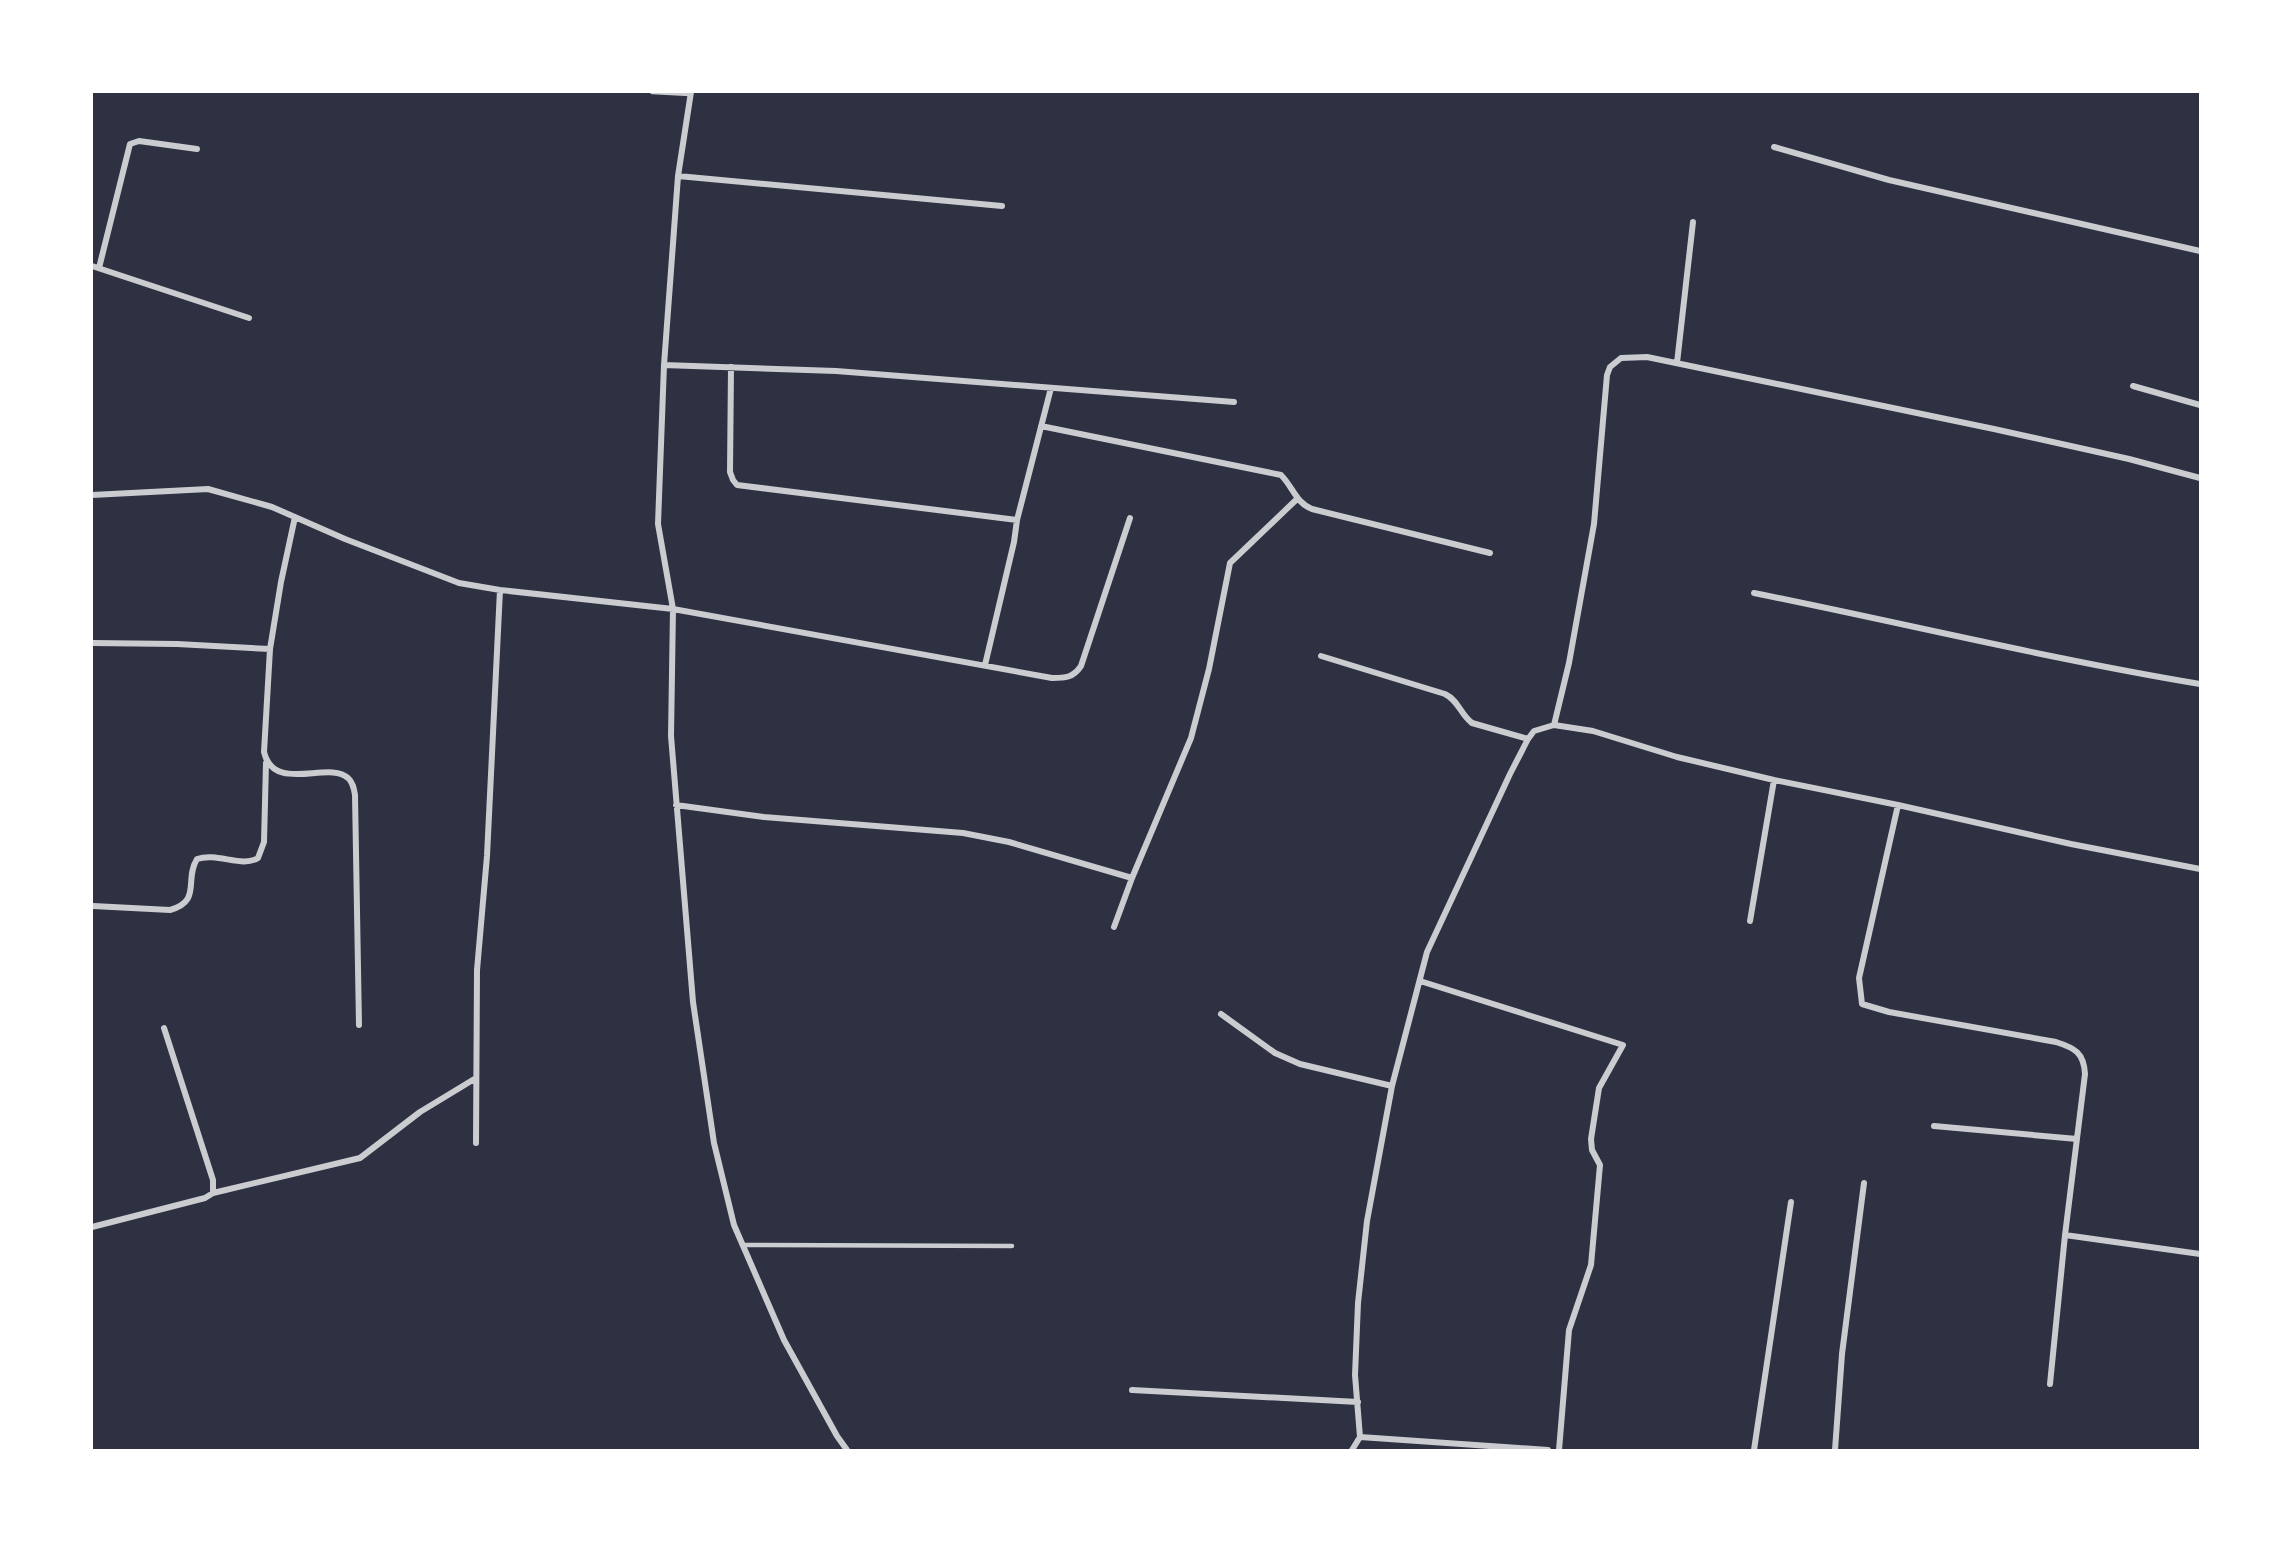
<svg xmlns="http://www.w3.org/2000/svg" width="2292" height="1542" viewBox="0 0 2292 1542" font-family="'IBM Plex Sans',sans-serif">
<rect width="100%" height="100%" fill="#2d3142"/>
<g fill="none" stroke-linecap="round" stroke-linejoin="round">
<!-- service -->
<path stroke="#caccd0" stroke-width="4.5" d="M652,92L690,94
M742,1245L1012,1246"/>
<!-- minor -->
<path stroke="#caccd0" stroke-width="6" d="M691,92L678,176L664,365L658,524L673,609L671,736L693,1002L714,1143L734,1225L784,1340L837,1436L847,1450
M1774,147L1889,180L2200,251
M678,176L1002,206
M92,266L249,318
M99,268L130,144L139,141L197,149
M1677,363L1693,222
M664,365L836,371L1234,402
M731,367L730,472L733,480L737,485L1017,520
M2133,386L2200,405
M1041,426L1281,475C1293,487 1296,503 1312,509L1490,553
M92,495L208,489L272,507L345,539L459,583L500,590L673,609L1052,678C1065,678 1073,678 1081,666L1130,518
M295,517L281,582L270,649L264,752C274,794 329,760 348,778C353,782 354,789 355,795L359,1025
M1754,593C1903,623 2050,659 2200,684
M92,643L177,644L270,649
M1321,656L1445,694C1459,701 1460,714 1472,723L1528,739
M985,665L1014,542L1017,520L1051,388
M1554,725L1569,663L1594,524L1607,375L1610,367L1621,358L1647,357L1994,429L2129,459L2200,478
M676,805L764,817L963,833L1009,842L1132,878
M1898,805L1859,978L1862,1004L1889,1012L2056,1042C2075,1048 2084,1053 2085,1074L2065,1235L2050,1384
M93,906L170,910C202,901 184,880 197,859C217,852 242,868 258,858L264,842L266,763
M1750,921L1774,780
M1114,927L1132,878L1191,738L1209,669L1230,563L1297,499
M1420,981L1623,1045L1599,1088L1591,1139L1592,1150L1600,1165L1591,1265L1569,1330L1559,1450
M1221,1014L1275,1053L1300,1064L1392,1086
M1934,1126L2077,1139
M476,1143L477,970L487,856L500,590
M213,1193L360,1158L420,1112L476,1078
M92,1227L205,1198L213,1193V1180L164,1028
M2065,1235L2200,1254
M1132,1390L1358,1402
M1360,1437L1355,1375L1358,1303L1367,1221L1392,1086L1427,952L1510,774L1528,739L1534,731L1554,725L1593,731L1677,757L1774,780L1898,805L2071,844L2200,869
M1352,1450L1360,1437L1548,1450
M1754,1450L1791,1202
M1835,1450L1842,1354L1864,1183"/>
</g>
<!-- border -->
<rect width="2292" height="1542" fill="none" stroke="#ffffff" stroke-width="186"/>
</svg>
